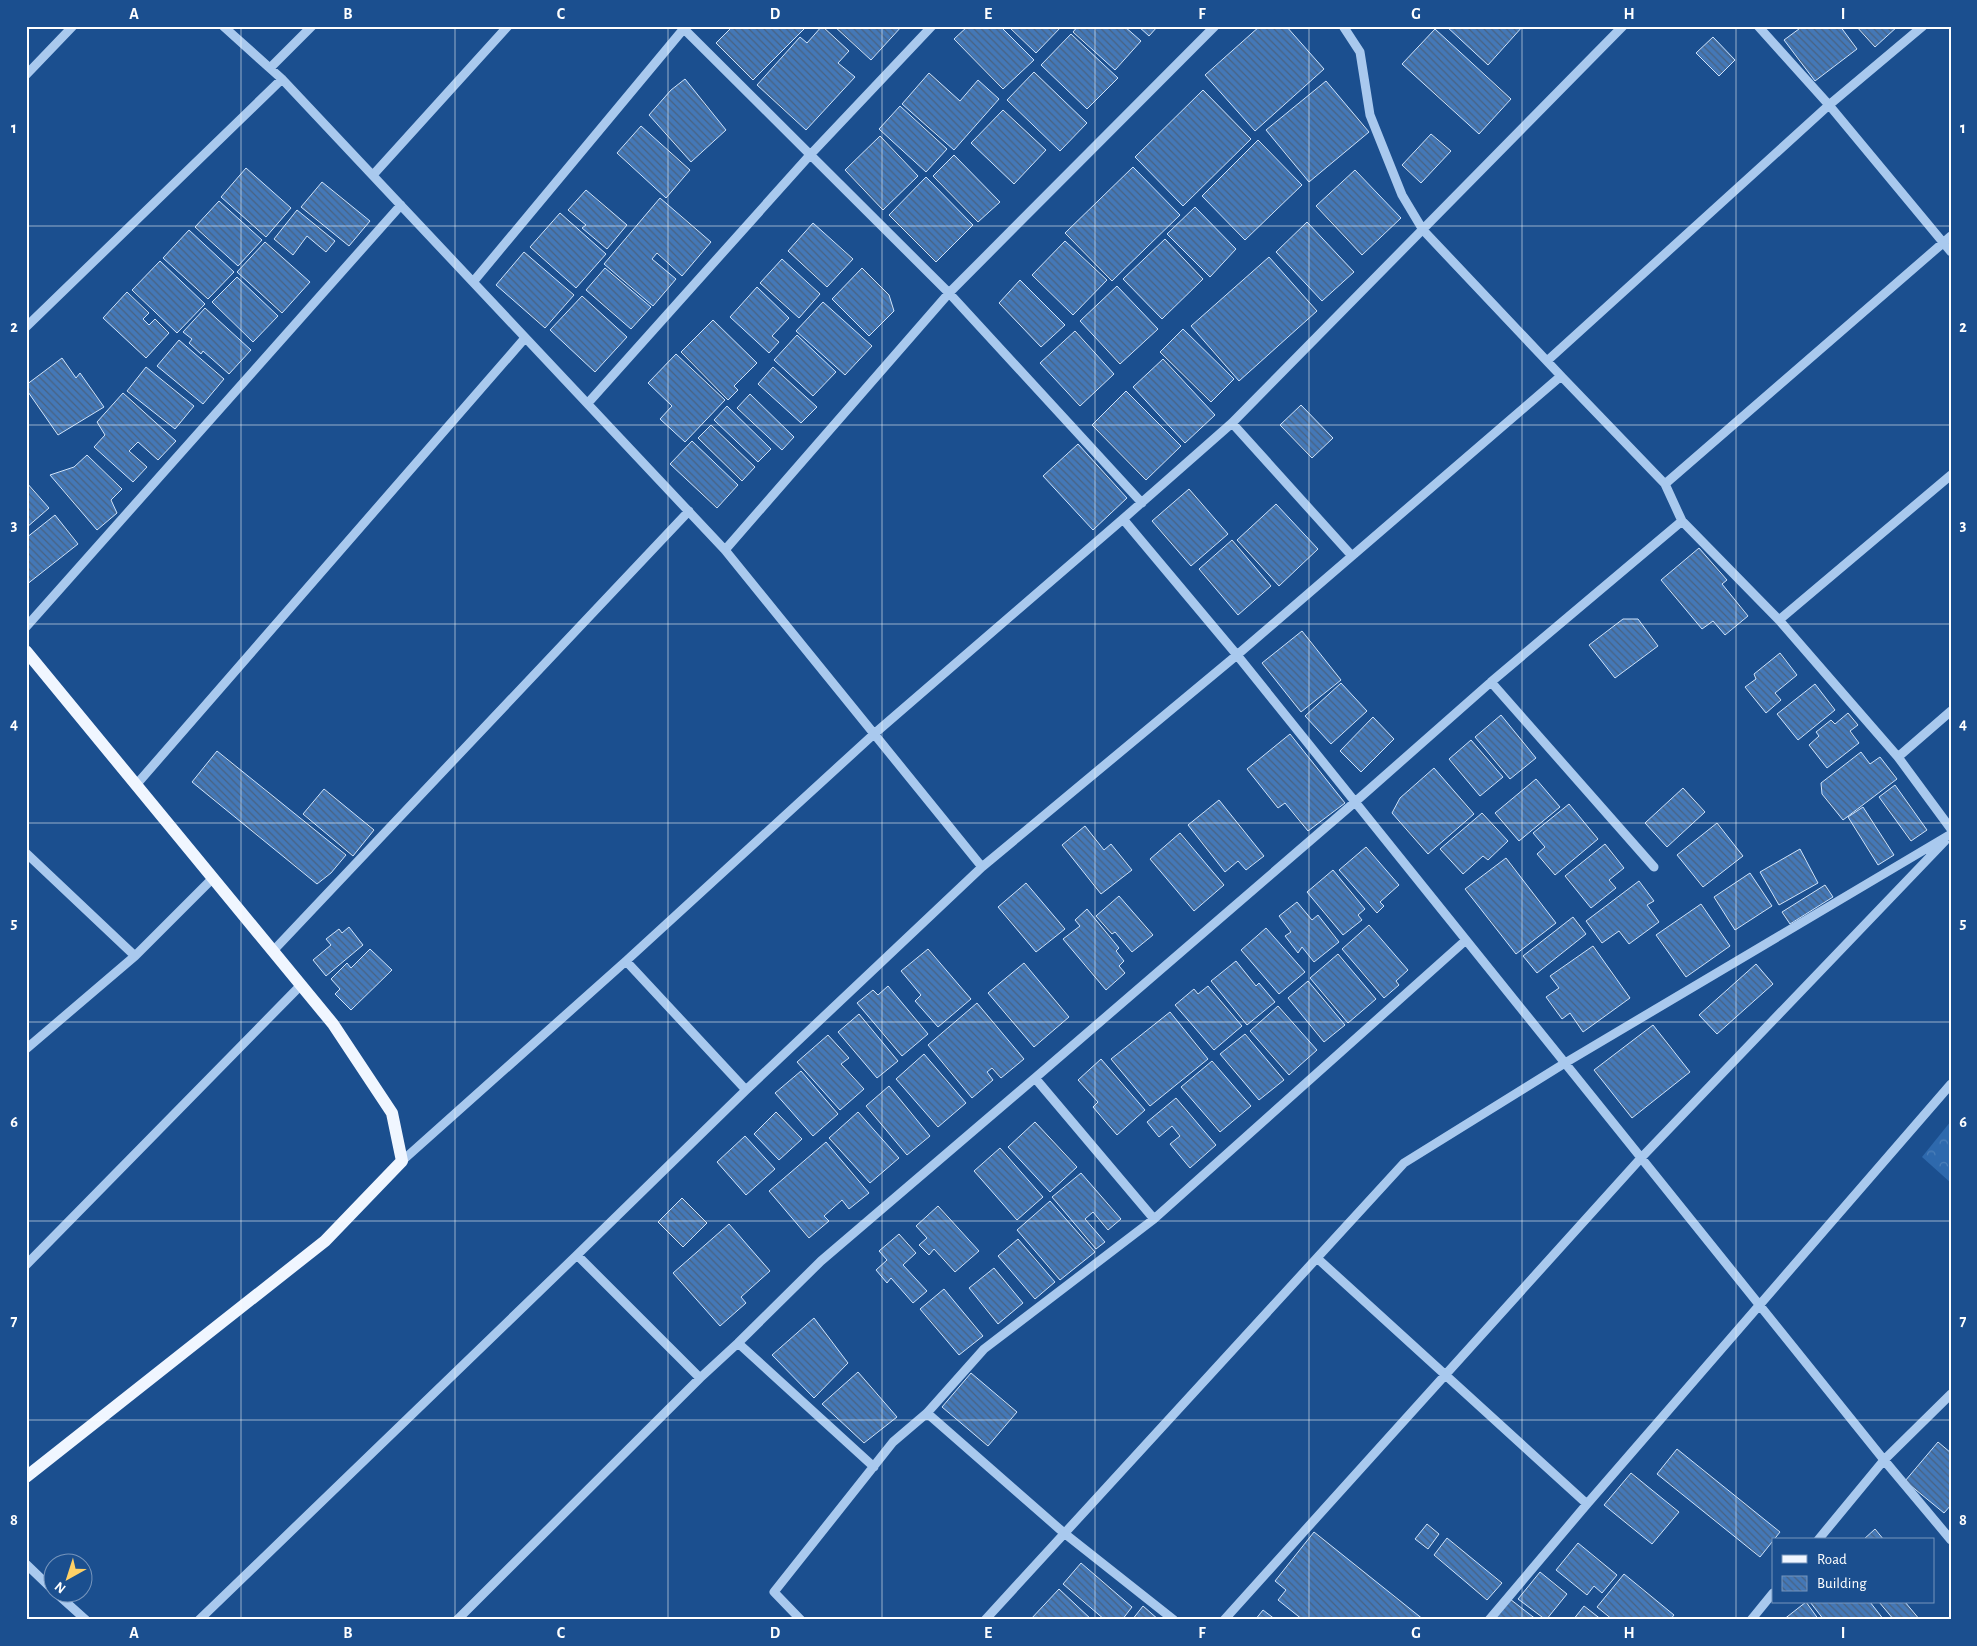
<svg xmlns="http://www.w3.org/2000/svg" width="1977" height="1646" viewBox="0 0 1977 1646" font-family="'Alegreya Sans',sans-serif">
<defs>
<pattern id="forest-crowns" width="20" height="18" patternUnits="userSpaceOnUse" patternTransform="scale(1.25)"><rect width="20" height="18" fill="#2e69ad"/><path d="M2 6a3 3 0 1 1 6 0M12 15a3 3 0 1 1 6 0" fill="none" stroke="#4d80b9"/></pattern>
<pattern id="building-back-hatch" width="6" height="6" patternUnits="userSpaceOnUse" patternTransform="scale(1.25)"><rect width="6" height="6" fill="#4478b7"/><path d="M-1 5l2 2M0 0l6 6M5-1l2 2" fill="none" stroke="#486282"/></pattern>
</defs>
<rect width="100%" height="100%" fill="#1b4f8f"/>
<!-- forest -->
<path fill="url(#forest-crowns)" d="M1951,1121V1183L1922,1157Z"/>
<!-- building -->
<path fill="url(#building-back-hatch)" stroke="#cfe3fa" d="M733,26H804L806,27L753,80L716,43Z
M822,26L849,51L838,63L855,77L806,130L757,85L800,37L807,43Z
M834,26H902L871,60Z
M968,26H1000L1034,60L1003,89L954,39Z
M1008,26H1062L1036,53Z
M1078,26H1124L1141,41L1115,70L1073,32Z
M1138,26H1158L1149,36Z
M1260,26H1286L1324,69L1255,131L1205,75Z
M1446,26H1523L1488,65Z
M1803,26H1840L1857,49L1815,81L1784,40Z
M1856,26H1898L1875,47Z
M1435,29L1511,99L1479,134L1402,64Z
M1071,34L1118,78L1087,109L1041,65Z
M1713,37L1735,60L1719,76L1696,53Z
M1034,72L1087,123L1060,151L1007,100Z
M929,73L960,101L978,80L999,99L954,150L902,104Z
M685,79L726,130L691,162L649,115L671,90Z
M1326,81L1369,132L1309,182L1266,130Z
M1203,90L1251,139L1183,206L1135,157Z
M900,106L947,149L926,172L879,129Z
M1003,110L1046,150L1014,184L971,143Z
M641,126L690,170L666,198L617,153Z
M1431,134L1451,151L1421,183L1402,165Z
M880,136L918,176L883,210L845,170Z
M1258,140L1302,185L1245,240L1202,196Z
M954,155L1000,202L978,222L933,176Z
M1133,167L1180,215L1112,281L1065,233Z
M246,168L291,208L266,237L221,197Z
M1355,170L1401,218L1362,255L1316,206Z
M926,177L973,225L936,262L889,215Z
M322,182L370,221L349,246L301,207Z
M586,190L627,225L607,249L582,228L586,225L568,210Z
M660,198L711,242L682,276L657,253L652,259L676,279L653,306L604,264Z
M219,201L262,240L238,266L195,227Z
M1195,207L1236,249L1210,277L1167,234Z
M297,210L335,241L326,252L307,236L293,255L274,239Z
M560,213L606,254L576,288L530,247Z
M1307,222L1354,272L1322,301L1276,252Z
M813,223L853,259L827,287L788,251Z
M189,230L234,272L208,299L163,258Z
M1165,239L1203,279L1162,319L1123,279Z
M1065,241L1107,280L1073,315L1032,275Z
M265,242L310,282L282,313L237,272Z
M524,252L574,295L545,328L496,285Z
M1269,257L1317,311L1239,381L1191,326Z
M782,259L820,294L799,318L760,283Z
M160,261L205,304L177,333L132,290Z
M605,268L651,307L631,329L586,290Z
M862,268L889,295L894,311L869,336L832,299Z
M237,277L278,316L253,342L212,302Z
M1020,280L1065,325L1041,347L999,303Z
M1117,286L1158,329L1120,364L1080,321Z
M757,287L789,318L772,336L779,342L769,353L730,317Z
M127,292L149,313L143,319L149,325L155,319L169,333L146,358L103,318Z
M582,296L627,337L595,372L550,330Z
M823,302L872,346L845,375L796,331Z
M205,308L251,350L229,374L203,351L201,354L189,343L192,339L183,332Z
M713,320L757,363L734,386L738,390L728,400L681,352Z
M1183,329L1234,379L1211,402L1160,352Z
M1075,331L1114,374L1080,406L1040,363Z
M797,335L836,372L813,396L774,360Z
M179,340L224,379L203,404L157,366Z
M676,354L725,400L685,442L660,419L672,406L648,383Z
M62,358L76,378L80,373L104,407L58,435L26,389V385Z
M1163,359L1215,415L1185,443L1133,387Z
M146,367L194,406L175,429L127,391Z
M773,367L817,407L801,423L758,384Z
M1126,391L1181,446L1146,480L1092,425Z
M123,393L176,441L158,460L138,442L129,451L147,467L133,482L94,447L105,435L97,422Z
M750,394L794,437L782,450L737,408Z
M1301,405L1333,438L1312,458L1280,425Z
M727,406L771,449L758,462L714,420Z
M711,425L755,467L742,481L698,438Z
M692,441L738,485L717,508L670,464Z
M1078,444L1127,498L1093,530L1043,476Z
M87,455L122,489L111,500L117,513L97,530L50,475L74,467Z
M26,482L49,508L26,528Z
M1189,489L1228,534L1191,566L1152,521Z
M1276,504L1318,549L1279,586L1237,540Z
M55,515L78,544L26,585V538Z
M1232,540L1271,586L1238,615L1199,569Z
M1699,548L1727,580L1722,584L1748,616L1725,635L1713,621L1702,629L1661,580Z
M1623,619H1638L1658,646L1615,678L1589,645Z
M1302,631L1341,680L1301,712L1262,663Z
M1780,653L1797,675L1775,693L1781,700L1766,713L1745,687L1756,679L1754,674Z
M1341,683L1367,711L1331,744L1305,716Z
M1815,684L1835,710L1798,740L1777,714Z
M1848,713L1858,725L1850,731L1859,743L1827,768L1809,745L1819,736L1816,732L1831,720L1835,724Z
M1501,715L1536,758L1510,779L1475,737Z
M1373,717L1394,739L1361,772L1340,751Z
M1290,734L1345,803L1308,831L1285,803L1278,808L1247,769Z
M1471,740L1503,777L1480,796L1449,759Z
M217,751L346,855L331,873L317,884L192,782Z
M1861,752L1870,764L1880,757L1897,779L1843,820L1822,794L1821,783Z
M1434,768L1474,814L1428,854L1392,813L1400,798Z
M1536,779L1560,807L1519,841L1495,813Z
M1895,785L1927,830L1911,841L1879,797Z
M1683,788L1705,812L1667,847L1645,823Z
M324,789L374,830L353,856L303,814Z
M1219,800L1264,856L1246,870L1238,861L1225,872L1188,825Z
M1569,804L1598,839L1555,875L1537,854L1545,847L1533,833Z
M1863,807L1894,855L1878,865L1848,817Z
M1482,813L1508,841L1488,860L1483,856L1463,874L1440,849Z
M1717,823L1743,856L1703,887L1677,855Z
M1085,826L1104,850L1111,844L1132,870L1101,894L1062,845Z
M1180,833L1224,885L1194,911L1150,859Z
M1605,844L1624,868L1609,880L1616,888L1591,908L1565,876Z
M1366,847L1399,885L1380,902L1384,906L1377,913L1339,870Z
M1800,849L1818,883L1779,905L1760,872Z
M1506,858L1556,923L1516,954L1465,889Z
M1333,870L1365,909L1358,915L1362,920L1343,935L1307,892Z
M1750,873L1772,906L1735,930L1714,897Z
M1639,881L1654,901L1647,905L1659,922L1629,944L1619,931L1602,943L1586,921Z
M1026,883L1065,929L1036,952L998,907Z
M1825,885L1833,897L1790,924L1782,912Z
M1119,896L1153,935L1132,952L1115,932L1112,934L1096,916Z
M1297,902L1312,920L1318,915L1339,942L1314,962L1302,947L1298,953L1285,936L1291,932L1279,916Z
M1701,904L1730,946L1686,977L1656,935Z
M1087,909L1119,948L1116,951L1124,961L1119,966L1125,973L1106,990L1063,939L1080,926L1075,920Z
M1573,917L1586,934L1537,973L1523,956Z
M1369,925L1408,970L1396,981L1399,985L1384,998L1342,949Z
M349,927L363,945L326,976L313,960L331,945L326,939L339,929L342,933Z
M1266,928L1305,972L1279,994L1241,950Z
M1593,946L1630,998L1583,1032L1570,1013L1562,1019L1546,997L1559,988L1550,976Z
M370,949L392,970L351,1010L335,994L340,989L331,979L347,963L351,968Z
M928,949L971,999L938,1027L915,1001L921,995L901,971Z
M1338,954L1376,999L1348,1023L1310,978Z
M1236,961L1256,986L1259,983L1275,1002L1247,1025L1211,981Z
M1024,963L1069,1017L1034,1047L988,993Z
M1756,964L1773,984L1717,1034L1699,1015Z
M1308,981L1345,1025L1324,1042L1288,998Z
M888,986L928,1034L902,1056L857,1003L873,990L878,995Z
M1208,986L1242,1026L1214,1050L1175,1005L1194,989L1198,994Z
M977,1003L1024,1059L1001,1078L992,1068L987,1072L993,1080L972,1098L928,1045Z
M1278,1006L1317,1050L1289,1075L1250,1031Z
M1170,1012L1208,1059L1150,1106L1111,1059Z
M859,1014L898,1061L877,1078L838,1032Z
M1653,1025L1690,1072L1632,1118L1594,1070Z
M1245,1034L1284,1080L1259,1100L1220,1054Z
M828,1035L849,1058L841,1064L864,1089L840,1110L797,1062Z
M924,1054L966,1103L938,1127L896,1079Z
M1101,1059L1145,1110L1117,1135L1093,1107L1098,1102L1078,1080Z
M1212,1061L1251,1106L1220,1132L1181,1087Z
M801,1071L838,1114L813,1136L775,1093Z
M889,1086L930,1136L907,1155L866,1106Z
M1176,1098L1216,1145L1190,1168L1170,1144L1180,1136L1172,1126L1159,1137L1147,1122Z
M776,1112L802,1139L779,1160L754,1134Z
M858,1112L899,1158L870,1183L829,1138Z
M1035,1122L1077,1167L1050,1192L1008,1147Z
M745,1136L775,1169L746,1195L717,1162Z
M826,1142L869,1193L849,1209L842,1200L824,1216L829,1221L809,1238L769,1191Z
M1000,1148L1043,1197L1017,1220L974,1171Z
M1081,1173L1121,1219L1108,1230L1093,1212L1085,1219L1105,1242L1096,1249L1052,1197Z
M682,1198L707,1223L683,1247L658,1222Z
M1050,1201L1095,1252L1060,1280L1017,1230Z
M938,1206L979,1251L955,1272L934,1249L929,1255L919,1245L927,1238L916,1226Z
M729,1224L770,1271L741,1297L746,1303L720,1326L673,1273Z
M899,1234L916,1253L903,1265L927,1291L913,1303L891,1278L887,1283L876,1270L887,1260L879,1251Z
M1018,1239L1055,1282L1035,1299L998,1256Z
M994,1268L1023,1303L998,1324L969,1288Z
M944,1289L983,1336L959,1355L920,1309Z
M814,1318L848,1363L814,1398L772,1355Z
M858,1372L897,1417L864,1443L822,1404Z
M971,1373L1017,1412L988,1446L942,1407Z
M1938,1442L1951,1453V1505L1944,1513L1905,1481Z
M1677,1449L1780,1532L1760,1557L1657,1474Z
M1631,1473L1679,1512L1652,1544L1604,1505Z
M1427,1524L1439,1534L1428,1549L1415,1539Z
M1875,1529L1884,1540H1863Z
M1314,1532L1424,1620H1303L1278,1600L1286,1590L1275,1581Z
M1447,1538L1502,1583L1487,1600L1434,1555Z
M1578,1543L1617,1575L1602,1593L1594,1586L1587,1595L1556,1570Z
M1081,1563L1132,1607L1122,1620H1105L1063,1584Z
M1540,1572L1567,1594L1546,1620L1518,1599Z
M1624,1574L1674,1615L1670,1620H1613L1597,1607Z
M1059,1589L1092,1620H1030Z
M1510,1599L1537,1620H1493Z
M1806,1602L1819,1620H1783Z
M1810,1602H1870L1884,1620H1824Z
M1879,1602H1905L1920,1620H1894Z
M1143,1606L1159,1620H1132Z
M1584,1606L1602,1620H1573Z
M1263,1610L1276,1620H1255Z"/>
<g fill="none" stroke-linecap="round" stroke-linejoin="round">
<!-- minor -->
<path stroke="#a9c9ee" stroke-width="9" d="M681,26L949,293L1142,503
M1623,26L1232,423L1123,519L1237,655L1884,1460L1818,1540
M1758,26L1829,105L1951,252
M270,68L312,26
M26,75L73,26
M282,79L725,550L982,867
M373,175L508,26
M473,282L686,26
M26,327L282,79L223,26
M1547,361L1829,105L1923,26
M1561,376L1665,484
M588,403L810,155L932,26
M1232,423L1352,556
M1682,521L1665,484L1951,236
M725,550L949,293L1215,26
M1779,620L1951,475
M26,627L401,205
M1491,682L1654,867
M1898,757L1951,711
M136,785L525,338
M26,853L135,956
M273,951L689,511
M626,961L746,1090
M26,1049L135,956L213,878
M1035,1078L1154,1219L1466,940
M402,1161L626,961L874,734L1123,519
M577,1255L746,1090L982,867L1237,655L1561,376L1423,230L1402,195L1370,115L1360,52L1343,26
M1317,1258L1587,1504
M26,1265L301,985
M738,1343L874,1467
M1951,1394L1884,1460L1951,1540
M927,1413L1064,1533L1174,1620
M26,1564L52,1589
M57,1594L86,1620
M199,1620L577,1255L700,1378
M457,1620L700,1378L738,1343L821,1261L1035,1078L1355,802L1491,682L1682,521L1779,620L1898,757L1951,829
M801,1620L774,1592L893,1442L927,1413L984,1349L1154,1219
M985,1620L1404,1163L1565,1063L1951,834
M1224,1620L1641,1158L1945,841
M1489,1620L1587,1504L1951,1084
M1751,1620L1773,1593"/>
<!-- major -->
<path stroke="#f0f6ff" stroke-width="12" d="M26,651L333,1024L392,1113L402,1161L325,1241L26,1477"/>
</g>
<!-- grid -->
<path fill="none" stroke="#fff" stroke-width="1" stroke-opacity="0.55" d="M241,26V1620M455,26V1620M668,26V1620M882,26V1620M1095,26V1620M1309,26V1620M1522,26V1620M1736,26V1620M26,226H1951M26,425H1951M26,624H1951M26,823H1951M26,1022H1951M26,1221H1951M26,1420H1951"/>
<!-- border -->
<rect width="1977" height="1646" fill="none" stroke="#1b4f8f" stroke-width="55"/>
<!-- legend -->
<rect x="1772" y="1538" width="162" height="65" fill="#1b4f8f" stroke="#7695bc"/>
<rect x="1782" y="1555" width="25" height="8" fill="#f0f6ff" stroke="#7695bc"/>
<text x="1817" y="1564" font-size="15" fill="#ffffff">Road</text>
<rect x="1782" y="1576" width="25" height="15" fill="url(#building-back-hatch)" stroke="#7695bc"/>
<text x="1817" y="1588" font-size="15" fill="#ffffff">Building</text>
<!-- north arrow -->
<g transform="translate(68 1578) rotate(219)"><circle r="24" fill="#1b4f8f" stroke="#7695bc"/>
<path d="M0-4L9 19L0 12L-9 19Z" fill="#ffd166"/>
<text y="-8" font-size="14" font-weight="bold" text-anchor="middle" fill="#ffffff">N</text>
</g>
<rect x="28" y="28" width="1922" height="1590" fill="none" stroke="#fff" stroke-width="2"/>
<g font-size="16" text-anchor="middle" font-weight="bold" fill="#fff">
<text x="134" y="19">A</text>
<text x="348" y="19">B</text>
<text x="561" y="19">C</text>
<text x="775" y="19">D</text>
<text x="988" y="19">E</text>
<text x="1202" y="19">F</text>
<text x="1416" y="19">G</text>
<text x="1629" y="19">H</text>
<text x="1843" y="19">I</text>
<text x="14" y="133">1</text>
<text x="1963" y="133">1</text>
<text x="14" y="332">2</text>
<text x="1963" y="332">2</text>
<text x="14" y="530">3</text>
<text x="1963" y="530">3</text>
<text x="14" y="729">4</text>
<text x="1963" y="729">4</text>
<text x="14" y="928">5</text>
<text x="1963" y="928">5</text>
<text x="14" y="1127">6</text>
<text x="1963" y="1127">6</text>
<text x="14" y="1326">7</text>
<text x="1963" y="1326">7</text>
<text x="14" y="1525">8</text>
<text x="1963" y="1525">8</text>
<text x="134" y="1638">A</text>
<text x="348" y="1638">B</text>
<text x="561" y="1638">C</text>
<text x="775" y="1638">D</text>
<text x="988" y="1638">E</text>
<text x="1202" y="1638">F</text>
<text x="1416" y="1638">G</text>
<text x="1629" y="1638">H</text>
<text x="1843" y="1638">I</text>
</g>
</svg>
